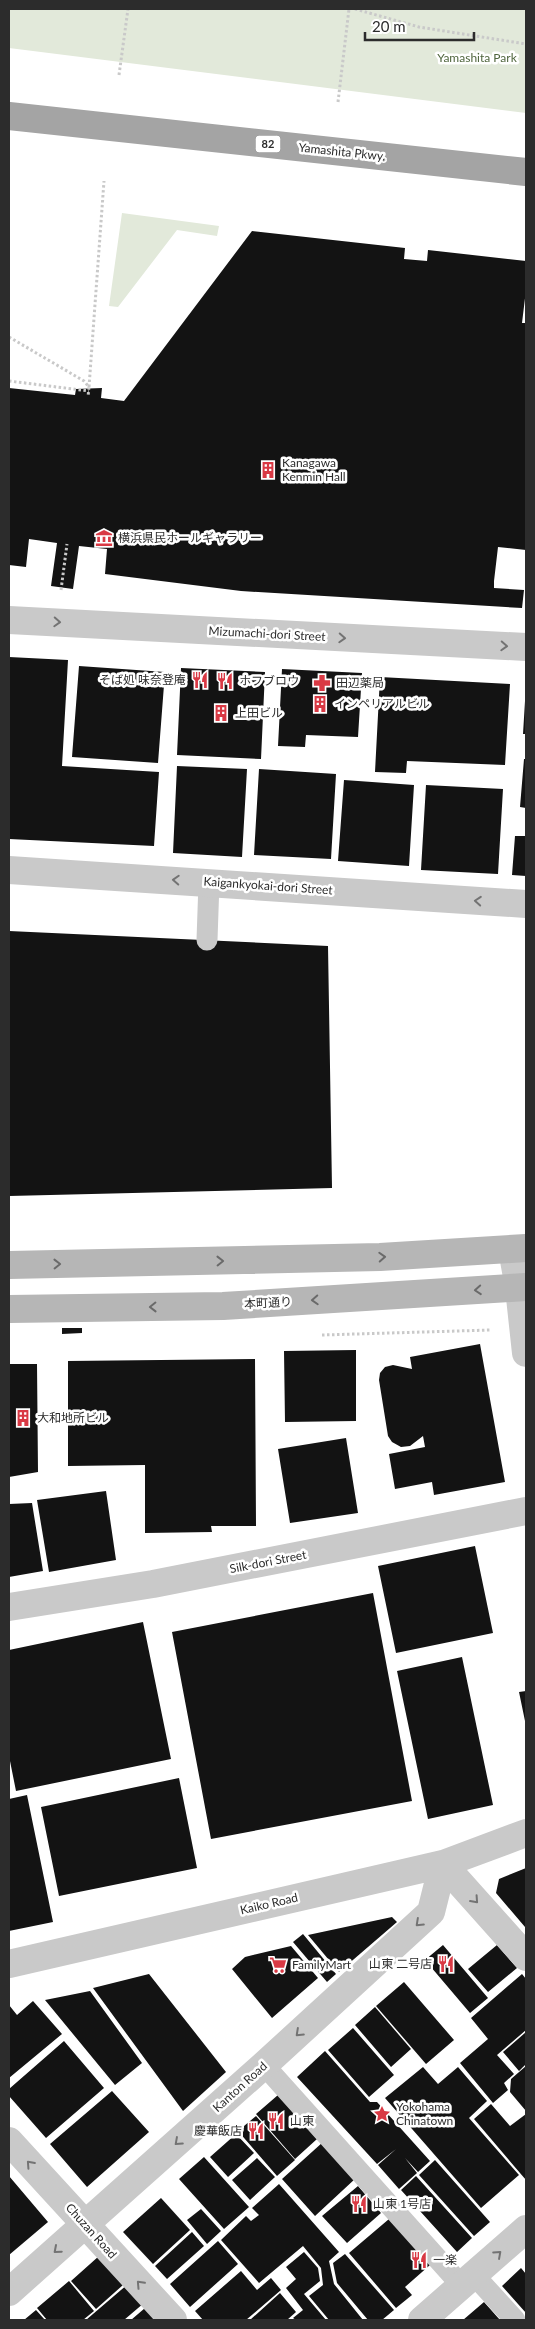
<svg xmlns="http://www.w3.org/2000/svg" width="535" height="2329" viewBox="0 0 535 2329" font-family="Lato,'Noto Sans JP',sans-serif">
<rect width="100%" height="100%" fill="#fff"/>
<!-- green -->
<path fill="#e2e9da" d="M9,9H526V113L9,48Z
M122,213L219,226L217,236L177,230L118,307L109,306Z"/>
<!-- building -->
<path fill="#131313" d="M252,231L405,248L404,259L427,261L428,250L526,261V290L522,323H526V550L498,547L494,581V588L524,590L522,608L241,591L105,574L107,549L79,546L73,589L51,586L57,543L29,539L26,567L9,565V388L75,395L76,389L102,388L101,398L124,401Z
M9,657L68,660L62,766L159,772L154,846L9,839Z
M79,666L165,672L158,763L72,757Z
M181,668L265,672L261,759L177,755Z
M282,669L362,673L358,737L306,735L305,747L278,746Z
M380,677L510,684L505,765L407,761L406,773L375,772Z
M525,701H526V734H523Z
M524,759H526V808L520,807Z
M177,766L247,769L242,857L173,853Z
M259,769L336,774L331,859L254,855Z
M344,780L414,785L409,866L338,861Z
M426,785L503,789L498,874L421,870Z
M515,836H526V876L512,875Z
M9,931L328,946L332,1188L9,1196Z
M62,1328H82V1333L62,1334Z
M480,1344L505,1482L434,1495L432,1482L395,1489L389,1454L425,1447L423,1436L410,1446L401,1447L392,1442L388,1436L379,1380L380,1373L385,1367L393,1365L412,1369L410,1357Z
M356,1350V1421L285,1422L284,1351Z
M255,1359L256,1526H211L212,1532L145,1533V1465L68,1466V1361Z
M9,1364H37L38,1472L9,1477Z
M346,1438L358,1513L290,1523L278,1449Z
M106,1491L116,1560L49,1572L37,1500Z
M32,1503L43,1571L9,1577V1504Z
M475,1546L493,1633L396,1653L378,1566Z
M373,1593L412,1801L211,1839L172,1632Z
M143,1622L171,1759L16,1791L9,1756V1650Z
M462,1657L493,1805L428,1819L397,1671Z
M526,1691V1721H525L519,1692Z
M179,1778L197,1868L59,1896L41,1807Z
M27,1795L53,1922L9,1931V1799Z
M526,1868V1927H525L496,1893L499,1879Z
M392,1917L397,1922L339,1972L308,1935Z
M303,1934L336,1974L327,1982L293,1942Z
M443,1945L488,1998L470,2013L425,1960Z
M497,1945L517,1968L488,1992L468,1969Z
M291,1946L318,1978L272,2018L232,1969L245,1957Z
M149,1974L226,2072L183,2111L93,1988Z
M522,1974L526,1979V2030L497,2055L514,2074L504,2083L508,2090L493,2103L460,2063L488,2039L471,2018Z
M404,1982L454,2040L426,2064L376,2006Z
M90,1991L142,2063L115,2085L45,2000Z
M33,2001L62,2034L9,2078V2005L17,2015Z
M375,2007L411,2049L391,2067L355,2025Z
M353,2028L394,2075L369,2097L328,2050Z
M526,2032V2064L519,2071L503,2052Z
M64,2041L104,2088L46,2138L9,2096V2089Z
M325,2051L370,2102H377L430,2161L418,2172L405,2158L417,2173L399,2189L378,2165L396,2149L377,2164L297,2077Z
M526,2066V2111L510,2092L511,2079Z
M423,2067L438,2084L458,2067L487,2101L469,2118L519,2175L481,2208L385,2098Z
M112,2091L149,2132L87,2187L50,2144Z
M278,2095L317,2139L295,2159L256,2114Z
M491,2104L510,2126L526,2114V2180L474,2119Z
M256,2116L295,2160L277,2176L238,2131Z
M236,2134L254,2153L228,2177L210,2157Z
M323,2142L356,2178L315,2216L282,2179Z
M204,2157L249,2207L224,2229L179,2179Z
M257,2158L275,2177L250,2200L232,2180Z
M435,2160L490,2222L474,2236L419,2175Z
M9,2176L48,2222L9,2255Z
M416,2176L472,2238L457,2252L401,2190Z
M279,2184L339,2252L329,2261L334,2284L363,2320H329L309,2296L323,2285L321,2268L303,2246L259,2283L221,2240L246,2216L251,2221L259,2215L252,2208Z
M358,2186L381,2213L347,2243L322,2216Z
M161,2198L190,2230L153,2264L123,2232Z
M201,2209L221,2231L207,2244L187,2220Z
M389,2219L430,2265L405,2287L412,2295L396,2308L349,2253Z
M192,2232L204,2246L167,2279L155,2266Z
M218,2241L238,2264L190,2307L170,2284Z
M304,2252L318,2268L320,2281L304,2294L326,2320H296L293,2318L303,2310L286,2288L296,2279L286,2267Z
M345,2254L394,2310L382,2320H368L337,2283L333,2263Z
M99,2256L123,2285L96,2309L71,2281Z
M521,2268L526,2274V2313L502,2286Z
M241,2271L257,2290L271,2278L281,2290L246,2320H203L195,2311Z
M69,2281L94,2311L83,2320H47L37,2308Z
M128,2284L144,2303L124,2320H86Z
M280,2293L296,2312L287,2320H250Z
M484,2302L500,2320H463Z
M145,2308L156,2320H131Z
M36,2310L45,2320H24Z"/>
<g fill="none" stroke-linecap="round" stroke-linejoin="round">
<!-- path -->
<path stroke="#c9c9c9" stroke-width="3" stroke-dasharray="2.5 2.5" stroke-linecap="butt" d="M355,9L419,27L526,44
M119,75L128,9
M338,102L349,9
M9,337L84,381L89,387L88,397
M9,381L89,391
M89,387L104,181
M61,590L67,544
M322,1335L491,1330"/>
<!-- lane -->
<path stroke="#c9c9c9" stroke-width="21" d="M207,940L209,882
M264,2065L462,2286
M474,2275L515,2320"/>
<!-- street -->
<path stroke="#c9c9c9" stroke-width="28" d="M9,620L526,647
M9,870L526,904
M512,1249L519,1288L526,1353
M9,1607L153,1584L526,1511
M443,1864L526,1957
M9,1964L443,1864L526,1833
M9,2141L173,2320
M9,2292L264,2065L431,1912L443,1864
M422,2320L526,2229"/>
<!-- secondary -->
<path stroke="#b6b6b6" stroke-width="28" d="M9,1265L380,1257L526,1248
M9,1309L223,1306L526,1287"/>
<!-- primary -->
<path stroke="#a4a4a4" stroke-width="28" d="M9,116L526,172"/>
</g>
<!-- one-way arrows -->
<defs><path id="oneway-chevron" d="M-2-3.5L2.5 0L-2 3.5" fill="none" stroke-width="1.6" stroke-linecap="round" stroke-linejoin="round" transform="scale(1.25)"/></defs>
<g stroke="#737373">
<use href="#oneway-chevron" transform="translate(57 622) rotate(3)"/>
<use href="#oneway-chevron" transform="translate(342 638) rotate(3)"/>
<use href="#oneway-chevron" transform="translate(504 646) rotate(3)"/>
<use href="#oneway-chevron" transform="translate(176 880) rotate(-177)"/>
<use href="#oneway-chevron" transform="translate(478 901) rotate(-176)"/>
<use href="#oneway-chevron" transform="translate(475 1900) rotate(48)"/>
<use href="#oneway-chevron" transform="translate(419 1923) rotate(137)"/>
<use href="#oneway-chevron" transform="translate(299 2033) rotate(137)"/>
<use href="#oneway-chevron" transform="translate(178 2142) rotate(138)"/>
<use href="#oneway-chevron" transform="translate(30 2164) rotate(-132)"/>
<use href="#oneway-chevron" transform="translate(57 2250) rotate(139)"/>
<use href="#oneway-chevron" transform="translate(498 2254) rotate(-42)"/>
<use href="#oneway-chevron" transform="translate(140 2284) rotate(-133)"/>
</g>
<g stroke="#6a6a6a">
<use href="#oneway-chevron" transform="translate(382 1257) rotate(-3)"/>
<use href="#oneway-chevron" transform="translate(220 1261) rotate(-1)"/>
<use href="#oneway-chevron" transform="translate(57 1264) rotate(-1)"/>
<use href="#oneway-chevron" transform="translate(478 1290) rotate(176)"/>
<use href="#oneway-chevron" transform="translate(315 1300) rotate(177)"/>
<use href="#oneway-chevron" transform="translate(153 1307) rotate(179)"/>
</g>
<!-- icons -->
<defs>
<g id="building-bare" transform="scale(1.35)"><path d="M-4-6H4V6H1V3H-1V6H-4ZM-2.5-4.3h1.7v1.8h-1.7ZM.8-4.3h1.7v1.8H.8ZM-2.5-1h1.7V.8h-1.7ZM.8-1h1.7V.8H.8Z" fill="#d93944" stroke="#fff" stroke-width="2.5" paint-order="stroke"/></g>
<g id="museum-bare" transform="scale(1.35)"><path d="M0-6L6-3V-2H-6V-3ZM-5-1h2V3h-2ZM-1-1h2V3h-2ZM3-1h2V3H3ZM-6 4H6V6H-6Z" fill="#d93944" stroke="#fff" stroke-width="2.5" paint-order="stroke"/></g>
<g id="restaurant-bare" transform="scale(1.35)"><path d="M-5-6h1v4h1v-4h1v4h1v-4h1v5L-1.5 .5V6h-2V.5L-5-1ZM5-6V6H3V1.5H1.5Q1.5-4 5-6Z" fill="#d93944" stroke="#fff" stroke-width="2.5" paint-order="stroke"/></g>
<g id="pharmacy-bare" transform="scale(1.35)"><path d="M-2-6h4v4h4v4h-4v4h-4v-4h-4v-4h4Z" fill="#d93944" stroke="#fff" stroke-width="2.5" paint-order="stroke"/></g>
<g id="supermarket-bare" transform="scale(1.35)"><path d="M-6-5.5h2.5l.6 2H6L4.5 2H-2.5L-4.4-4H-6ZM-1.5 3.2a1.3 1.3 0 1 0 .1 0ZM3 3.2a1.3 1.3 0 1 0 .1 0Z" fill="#d93944" stroke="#fff" stroke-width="2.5" paint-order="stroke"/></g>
<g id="sight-bare" transform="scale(1.35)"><path d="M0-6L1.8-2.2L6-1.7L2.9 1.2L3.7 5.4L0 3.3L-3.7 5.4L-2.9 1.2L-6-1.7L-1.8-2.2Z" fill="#d93944" stroke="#fff" stroke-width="2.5" paint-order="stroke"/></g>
</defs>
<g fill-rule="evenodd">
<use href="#building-bare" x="268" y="470"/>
<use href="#museum-bare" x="104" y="538"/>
<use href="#restaurant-bare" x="200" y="680"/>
<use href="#restaurant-bare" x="225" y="681"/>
<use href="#pharmacy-bare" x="322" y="683"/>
<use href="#building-bare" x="320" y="704"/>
<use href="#building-bare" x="221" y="713"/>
<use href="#building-bare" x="23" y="1418"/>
<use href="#restaurant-bare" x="446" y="1964"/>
<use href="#supermarket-bare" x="278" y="1965"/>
<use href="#sight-bare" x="382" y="2114"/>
<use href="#restaurant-bare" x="276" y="2121"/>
<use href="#restaurant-bare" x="256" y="2131"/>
<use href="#restaurant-bare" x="359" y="2204"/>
<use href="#restaurant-bare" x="419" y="2260"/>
</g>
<g text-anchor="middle" stroke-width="5" stroke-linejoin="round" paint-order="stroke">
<!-- shield labels -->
<rect fill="#fff" stroke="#6b6b6b" stroke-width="1" x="255.5" y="135.5" width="25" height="17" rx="4"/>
<g font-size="11" font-weight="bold" fill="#2c2c2c">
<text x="268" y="148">82</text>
</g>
<!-- park labels -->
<g font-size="12" fill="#4f653d" stroke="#fff">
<text x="477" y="62">Yamashita Park</text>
</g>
<!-- street labels -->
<g font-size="12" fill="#2c2c2c" stroke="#fff">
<text transform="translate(342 152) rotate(6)" y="4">Yamashita Pkwy.</text>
<text transform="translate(267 634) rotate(3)" y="4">Mizumachi-dori Street</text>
<text transform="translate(268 886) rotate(4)" y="4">Kaigankyokai-dori Street</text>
<text transform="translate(268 1303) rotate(-3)" y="4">本町通り</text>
<text transform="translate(268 1562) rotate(-11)" y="4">Silk-dori Street</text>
<text transform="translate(269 1904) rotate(-13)" y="4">Kaiko Road</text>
<text transform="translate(240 2087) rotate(-42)" y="4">Kanton Road</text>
<text transform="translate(91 2231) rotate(48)" y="4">Chuzan Road</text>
</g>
<!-- poi labels -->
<g font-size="12" fill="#2c2c2c" stroke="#fff" text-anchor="start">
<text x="282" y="467">Kanagawa<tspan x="282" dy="14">Kenmin Hall</tspan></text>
<text x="118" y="542">横浜県民ホールギャラリー</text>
<text x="186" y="684" text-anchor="end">そば処 味奈登庵</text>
<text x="239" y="685">ホフブロウ</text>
<text x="336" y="687">田辺薬局</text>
<text x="334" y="708">インペリアルビル</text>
<text x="235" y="717">上田ビル</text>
<text x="37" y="1422">大和地所ビル</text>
<text x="432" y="1968" text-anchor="end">山東 二号店</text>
<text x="292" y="1969">FamilyMart</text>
<text x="396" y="2111">Yokohama<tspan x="396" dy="14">Chinatown</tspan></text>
<text x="290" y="2125">山東</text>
<text x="242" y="2135" text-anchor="end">慶華飯店</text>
<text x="373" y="2208">山東 1号店</text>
<text x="433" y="2264">一楽</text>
</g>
</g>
<!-- border -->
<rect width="535" height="2329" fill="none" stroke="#2c2c2c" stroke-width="20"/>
<!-- scale -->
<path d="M365 32v8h109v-8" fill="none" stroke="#2c2c2c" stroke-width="2.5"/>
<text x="372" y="32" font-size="15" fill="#2c2c2c" stroke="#ffffff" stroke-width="4" paint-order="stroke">20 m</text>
</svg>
